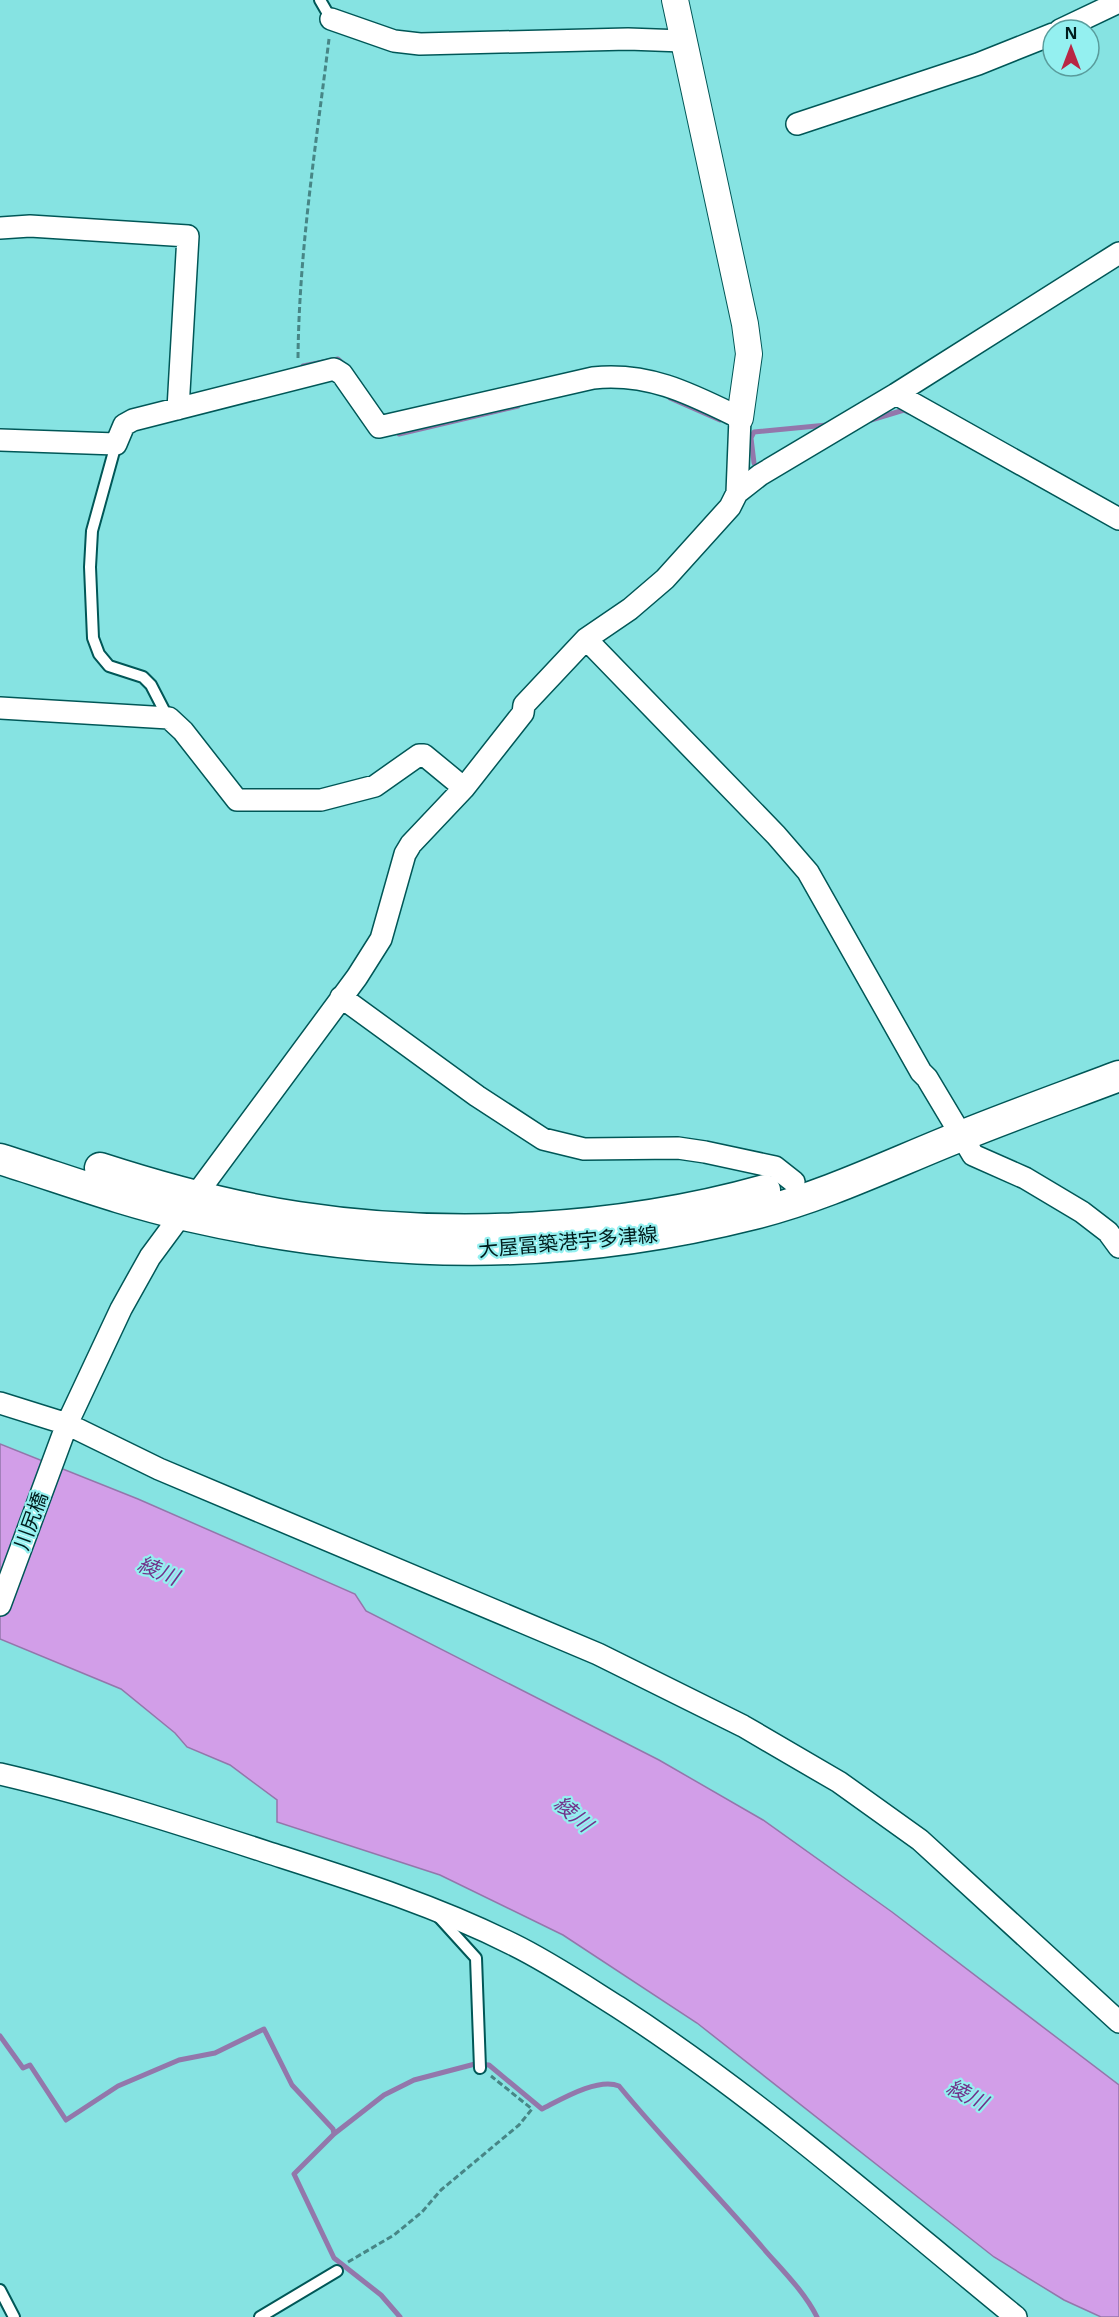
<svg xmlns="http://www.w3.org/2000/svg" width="1119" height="2317" viewBox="0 0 1119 2317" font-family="'Open Sans','Noto Sans JP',sans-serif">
<rect width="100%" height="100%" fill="#86e3e2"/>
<!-- water -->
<path fill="#d29ee8" stroke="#9377ab" stroke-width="1.5" d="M0,1444L138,1499L355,1594L366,1611L659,1760L763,1820L892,1912L1119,2085V2317H1101L1064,2300L994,2257L697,2023L563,1935L440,1875L277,1822V1800L230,1765L187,1747L175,1733L121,1689L0,1639Z"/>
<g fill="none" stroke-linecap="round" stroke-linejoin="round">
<!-- stream -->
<path stroke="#9377ab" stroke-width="5" d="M303,366L338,359L348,368
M670,398L720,420
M871,420L904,410L908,412
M399,434L518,406
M754,463L751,438L754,432L827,425
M0,2036L23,2068L30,2065L66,2120L118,2086L179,2060L215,2053L264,2029L292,2085L333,2129L334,2134
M400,2317L381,2295L334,2258L294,2174L334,2134L384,2095L414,2080L475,2064L489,2065L542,2109C560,2100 598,2077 619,2086C665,2142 716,2193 763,2248C782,2270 804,2291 817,2317"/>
<!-- service casing -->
<g stroke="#005757" stroke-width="14">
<path id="service" d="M320,0L331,19
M116,444L92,531L90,567L93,638L99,654L109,666L143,677L151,685L168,718
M437,1915L476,1958L480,2068
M0,2290L14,2317
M260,2317L337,2271"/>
</g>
<!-- minor casing -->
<g stroke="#005757" stroke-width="24">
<path id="minor" d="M331,19L394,41L420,44L628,39L683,41
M1060,30L1119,2
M797,124L978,64L1053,34
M0,228L30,226L188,236L178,409
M896,394L1119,519
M0,440L116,444L124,425L133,420L334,369L342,374L379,427L593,378C649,372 691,394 740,418L737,493L730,507L665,579L630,609L586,639L524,705L523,713L464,788L411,844L405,854L381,939L357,977L150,1257L121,1309L67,1424L0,1605
M737,493L760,475L896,394L1119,253
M586,639L776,835L808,872L921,1072L927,1078L973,1155L1025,1178L1082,1212L1108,1232L1119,1247
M0,708L169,718L183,731L237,800H321L375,786L419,755H424L464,788
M341,997L477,1096L543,1139L584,1149L678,1148L705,1152L775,1167L794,1182
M0,1403L67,1424L159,1469L598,1654L743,1726L839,1782L920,1840L1119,2022
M0,1774C95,1796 189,1827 282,1857C360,1882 438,1907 512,1944C549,1962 583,1985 618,2007C760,2099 886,2211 1016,2317"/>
</g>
<!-- tertiary casing -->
<g stroke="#005757" stroke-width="28">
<path id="tertiary" d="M675,0L745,324L749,354L740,418"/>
</g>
<!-- secondary casing -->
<g stroke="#005757" stroke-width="33">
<path id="secondary" d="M0,1159C61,1178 122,1201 184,1215C379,1260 560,1263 754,1214C826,1196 893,1163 961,1136C1013,1115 1066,1096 1119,1076
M100,1168C165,1189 231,1207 298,1217C448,1240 619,1231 765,1190"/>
</g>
<!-- path -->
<path stroke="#478686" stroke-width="3" stroke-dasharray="6 3" stroke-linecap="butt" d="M298,358C299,251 316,145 329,39
M348,2262L394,2235L422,2212L441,2190L519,2125L532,2109L491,2076"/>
<!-- service -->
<use href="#service" stroke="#fff" stroke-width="10"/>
<!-- minor -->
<use href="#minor" stroke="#fff" stroke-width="21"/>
<!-- tertiary -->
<use href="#tertiary" stroke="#fff" stroke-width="26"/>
<!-- secondary -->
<use href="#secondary" stroke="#fff" stroke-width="30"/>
</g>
<g text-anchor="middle" stroke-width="4.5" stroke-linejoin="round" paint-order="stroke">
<!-- street labels -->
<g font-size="20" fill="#001d1d" stroke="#94f0f0">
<text transform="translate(568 1242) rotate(-5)" y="7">大屋冨築港宇多津線</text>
<text transform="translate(31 1521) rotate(-70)" y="7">川尻橋</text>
</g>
<!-- water labels -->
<g font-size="21" font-style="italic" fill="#72338a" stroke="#94f0f0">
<text transform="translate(158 1571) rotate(22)" y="7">綾川</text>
<text transform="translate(573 1814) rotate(41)" y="7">綾川</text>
<text transform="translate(967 2095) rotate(27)" y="7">綾川</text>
</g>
</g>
<!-- north arrow -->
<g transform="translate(1071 48)"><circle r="28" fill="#94f0f0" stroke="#599c9c" stroke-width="1.5"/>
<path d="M0-4.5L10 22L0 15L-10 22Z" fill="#b82644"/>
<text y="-9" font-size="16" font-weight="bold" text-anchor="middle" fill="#001d1d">N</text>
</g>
</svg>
